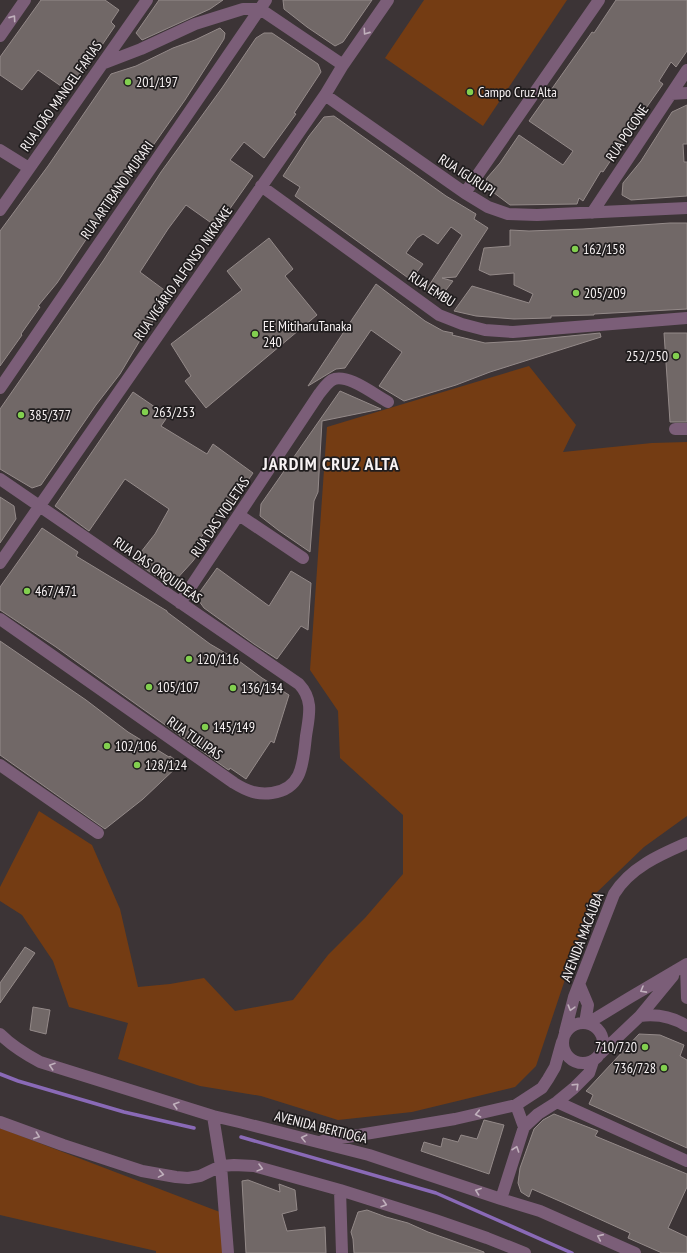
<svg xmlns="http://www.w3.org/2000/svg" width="687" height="1253" viewBox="0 0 687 1253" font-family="'PT Sans Narrow',sans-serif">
<rect width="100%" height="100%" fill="#3c3436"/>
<!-- green -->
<path fill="#743c13" d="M424,0H567L483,126L385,58Z
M529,366L576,425L563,452L652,443L687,442V816L644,847L593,896L536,1066L515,1087L412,1112L338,1120L261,1096L200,1086L118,1059L128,1023L69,1007L53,961L22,915L0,901V887L39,811L92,845L120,909L138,987L170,984L204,978L235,1011L293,1000L328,955L365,918L403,874V815L340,758L338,711L310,670L327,427Z
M0,1128L225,1214L228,1253H156V1251L0,1215Z"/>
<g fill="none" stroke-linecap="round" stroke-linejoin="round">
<!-- stream -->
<path stroke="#8a6ab7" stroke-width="3.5" d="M0,1074L18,1081L124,1112L194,1128
M241,1137L436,1193L572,1253"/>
</g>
<!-- building -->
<path fill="#716867" stroke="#948a89" d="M41,0H105L119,10L111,22L115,26L85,70L68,91L38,70L22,90L0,75V57Z
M159,0H223L210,9L142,40L136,33Z
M283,0H372L343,42L335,46L307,27L284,9Z
M616,0H687V51L676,67L671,62L659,81L663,84L623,141L613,157L603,172L601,171L583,201L579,198L577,204L510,205L485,186L487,178L500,163L519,135L563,165L573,151L529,121L592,32L594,33Z
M220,28L225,33L224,39L185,100L100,221L99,220L57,283L38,306L40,307L21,334L22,335L0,366V231L48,166L111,74L136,66L173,48L195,40Z
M264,33H272L318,64L321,72L294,113L296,114L264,158L244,142L230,160L253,176L217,227L186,205L168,229L140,272L171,295L142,337L120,374L96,405L41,485L32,488L0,469V409L103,261L161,172L222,88L256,38Z
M687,105V144H683L684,162H687V196L631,200L622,195L623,183L641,161L672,112Z
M334,116L446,196L476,214L474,219L488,228L456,277L442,278L453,281L439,299L426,290L462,235L451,227L438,244L423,234L417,238L406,253L423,264L411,280L295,196L300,187L283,176L309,136L324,117Z
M670,223H687V309L594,314V315L551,316V318L514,319L476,316L454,311L472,286L529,303L533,294L514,285V273L490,275L479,270L484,248L510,246V230L529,231L583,229Z
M269,238L293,269L285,276L317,315L206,408L185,381L191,376L171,344L242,290L227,271Z
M376,284L425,321L443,331L453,333L452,335L485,343L520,341L600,333L601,337L490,372L456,385L404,401L379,386L402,352L371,330L345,368L336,369L308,386L353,318Z
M664,333H687V422H670Z
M340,391L381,409L322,421L318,492L314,501L310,552L278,530L260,516L261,504Z
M133,392L168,416L161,426L207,454L213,444L253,473L242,489L240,488L231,504L227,500L208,529L197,542L203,547L193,561L174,582L163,581L134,561L155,534L169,509L125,479L89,531L55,506Z
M0,497L14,506L16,519L0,543Z
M42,528L78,552L76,556L167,611V612L210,644L239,661L262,678L289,695L274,743L271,741L246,779L230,768L229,770L227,769L56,647L0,610V587Z
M217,568L269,606L291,571L311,583L308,630L301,626L277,659L254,644L204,608L199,601V593Z
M0,641L86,700L128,732L169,757L170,756L180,764L143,799L105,829L0,755Z
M25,947L35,953L0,1003V983Z
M33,1007L50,1010L46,1034L30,1030Z
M639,1034L660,1035L684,1045L680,1056L687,1060V1148L589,1104L593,1095L586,1091Z
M554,1114L598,1131L595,1136L687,1174V1187L668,1228L687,1237V1253H662L628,1238L630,1233L564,1203L532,1189L529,1197L521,1192L518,1183L520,1168L534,1129L543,1120Z
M484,1120L504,1125L489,1174L421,1151L424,1142L441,1147L443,1138L458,1142L461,1135L477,1139Z
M248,1180L280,1192L279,1184L295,1190L297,1210L282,1214L287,1231L325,1227L326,1253H246L242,1181Z
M367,1210L386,1217L408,1223L428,1232L484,1252V1253H354L353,1239L351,1232L358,1212Z"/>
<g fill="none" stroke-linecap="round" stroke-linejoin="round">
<!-- minor -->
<path stroke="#7b5e78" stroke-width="12" d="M260,9L343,65
M0,36L25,0
M102,64L141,49L195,24L243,9H260
M671,94L687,93
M325,95L465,193L488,207L508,214L537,215L687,208
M0,150L29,168
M261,186L439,315L462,324L485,330L513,332L687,318
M465,193L599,0
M0,210L147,0
M592,213L687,70
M0,388L266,0
M675,429H687
M0,479L299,684C314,700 309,716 306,736C303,762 303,789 272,793C257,795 247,791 234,783L0,619
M239,515L303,558
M0,563L325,95L343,65L388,0
M180,603L319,394C323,389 327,383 332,380C346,372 375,395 388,402
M0,765L98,833
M686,965L687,998
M580,986L588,1005L585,1023
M640,1016C656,1014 673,1017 687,1026
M563 1043a20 20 0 1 1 40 0a20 20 0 1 1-40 0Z
M588,1023L629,998L687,964
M565,1032L574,997L614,894C630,868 659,855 687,843
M0,1034C12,1046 25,1054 40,1062L213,1116L239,1122L369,1155L501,1199L540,1211L635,1253
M600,1054L640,1016L673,976
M557,1102L687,1161
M213,1116L221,1166L228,1253
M0,1122L63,1145L142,1171L176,1177L188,1178L200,1176L221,1166L234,1165L254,1166L340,1190L435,1220L487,1238L525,1253
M524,1127L538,1114L557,1102L574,1088L589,1073L593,1061
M323,1141L455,1119L516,1105L542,1088L548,1079L555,1067L562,1042
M340,1190L342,1253
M501,1199L524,1127L516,1105"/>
</g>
<!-- one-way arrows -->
<defs><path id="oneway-chevron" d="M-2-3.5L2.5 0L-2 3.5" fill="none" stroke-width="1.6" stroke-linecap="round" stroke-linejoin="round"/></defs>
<g stroke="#c0b0bc">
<use href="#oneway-chevron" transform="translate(13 18) rotate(-55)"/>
<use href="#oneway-chevron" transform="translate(366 32) rotate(125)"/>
<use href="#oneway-chevron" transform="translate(643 990) rotate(151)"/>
<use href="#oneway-chevron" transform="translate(571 1008) rotate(106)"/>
<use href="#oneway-chevron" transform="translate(52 1066) rotate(-162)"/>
<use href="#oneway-chevron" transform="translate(576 1086) rotate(-44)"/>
<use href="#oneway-chevron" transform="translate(176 1105) rotate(-163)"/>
<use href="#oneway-chevron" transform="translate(478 1114) rotate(168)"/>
<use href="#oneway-chevron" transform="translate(37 1136) rotate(20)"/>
<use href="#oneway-chevron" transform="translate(304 1138) rotate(-166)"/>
<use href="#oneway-chevron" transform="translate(516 1149) rotate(-71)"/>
<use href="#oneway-chevron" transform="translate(260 1168) rotate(15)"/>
<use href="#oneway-chevron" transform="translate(161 1174) rotate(10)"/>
<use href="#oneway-chevron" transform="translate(478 1191) rotate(-160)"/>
<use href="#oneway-chevron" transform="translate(384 1204) rotate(17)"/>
<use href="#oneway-chevron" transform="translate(600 1237) rotate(-156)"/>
</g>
<!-- markers -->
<g fill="#82d04f" stroke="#201d1e" stroke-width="1.5">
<circle cx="128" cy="82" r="4"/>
<circle cx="470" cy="92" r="4"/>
<circle cx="575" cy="249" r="4"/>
<circle cx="576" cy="293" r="4"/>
<circle cx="255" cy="334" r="4"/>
<circle cx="676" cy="356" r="4"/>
<circle cx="145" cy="412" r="4"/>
<circle cx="21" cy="415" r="4"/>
<circle cx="27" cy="591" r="4"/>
<circle cx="189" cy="659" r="4"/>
<circle cx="149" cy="687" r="4"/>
<circle cx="233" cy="688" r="4"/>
<circle cx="205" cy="727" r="4"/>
<circle cx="107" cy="746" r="4"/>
<circle cx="137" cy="765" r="4"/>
<circle cx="645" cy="1047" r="4"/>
<circle cx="664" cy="1068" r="4"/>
</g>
<g text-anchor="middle" stroke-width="3.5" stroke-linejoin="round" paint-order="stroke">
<!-- poi labels -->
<g font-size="14" fill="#f8f3f4" stroke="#201d1e" text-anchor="start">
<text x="136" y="87">201/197</text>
<text x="478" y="97">Campo Cruz Alta</text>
<text x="583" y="254">162/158</text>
<text x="584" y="298">205/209</text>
<text x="263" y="331">EE MitiharuTanaka<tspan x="263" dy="16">240</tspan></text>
<text x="668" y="361" text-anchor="end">252/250</text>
<text x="153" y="417">263/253</text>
<text x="29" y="420">385/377</text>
<text x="35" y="596">467/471</text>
<text x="197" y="664">120/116</text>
<text x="157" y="692">105/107</text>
<text x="241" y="693">136/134</text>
<text x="213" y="732">145/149</text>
<text x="115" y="751">102/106</text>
<text x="145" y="770">128/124</text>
<text x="637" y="1052" text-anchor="end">710/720</text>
<text x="656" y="1073" text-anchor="end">736/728</text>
</g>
<!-- street labels -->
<g font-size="14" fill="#f8f3f4" stroke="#201d1e">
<text transform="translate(61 96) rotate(-55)" y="5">RUA JOÃO MANOEL FARIAS</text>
<text transform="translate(627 133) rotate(-56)" y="5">RUA POCONE</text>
<text transform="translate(467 175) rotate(33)" y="5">RUA IGURUPI</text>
<text transform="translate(117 190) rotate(-55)" y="5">RUA ARTIBANO MURARI</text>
<text transform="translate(183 273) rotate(-55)" y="5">RUA VIGÁRIO ALFONSO NIKRAKE</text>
<text transform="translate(432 289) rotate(33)" y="5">RUA EMBU</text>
<text transform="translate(220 517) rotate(-56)" y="5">RUA DAS VIOLETAS</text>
<text transform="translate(158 570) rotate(35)" y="5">RUA DAS ORQUÍDEAS</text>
<text transform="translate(195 738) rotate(35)" y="5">RUA TULIPAS</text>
<text transform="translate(582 937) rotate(-69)" y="5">AVENIDA MACAÚBA</text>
<text transform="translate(321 1127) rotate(14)" y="5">AVENIDA BERTIOGA</text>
</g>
<!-- district labels -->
<g font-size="18" font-weight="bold" letter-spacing="1" fill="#f8f3f4" stroke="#201d1e">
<text x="331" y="470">JARDIM CRUZ ALTA</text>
</g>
</g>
</svg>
